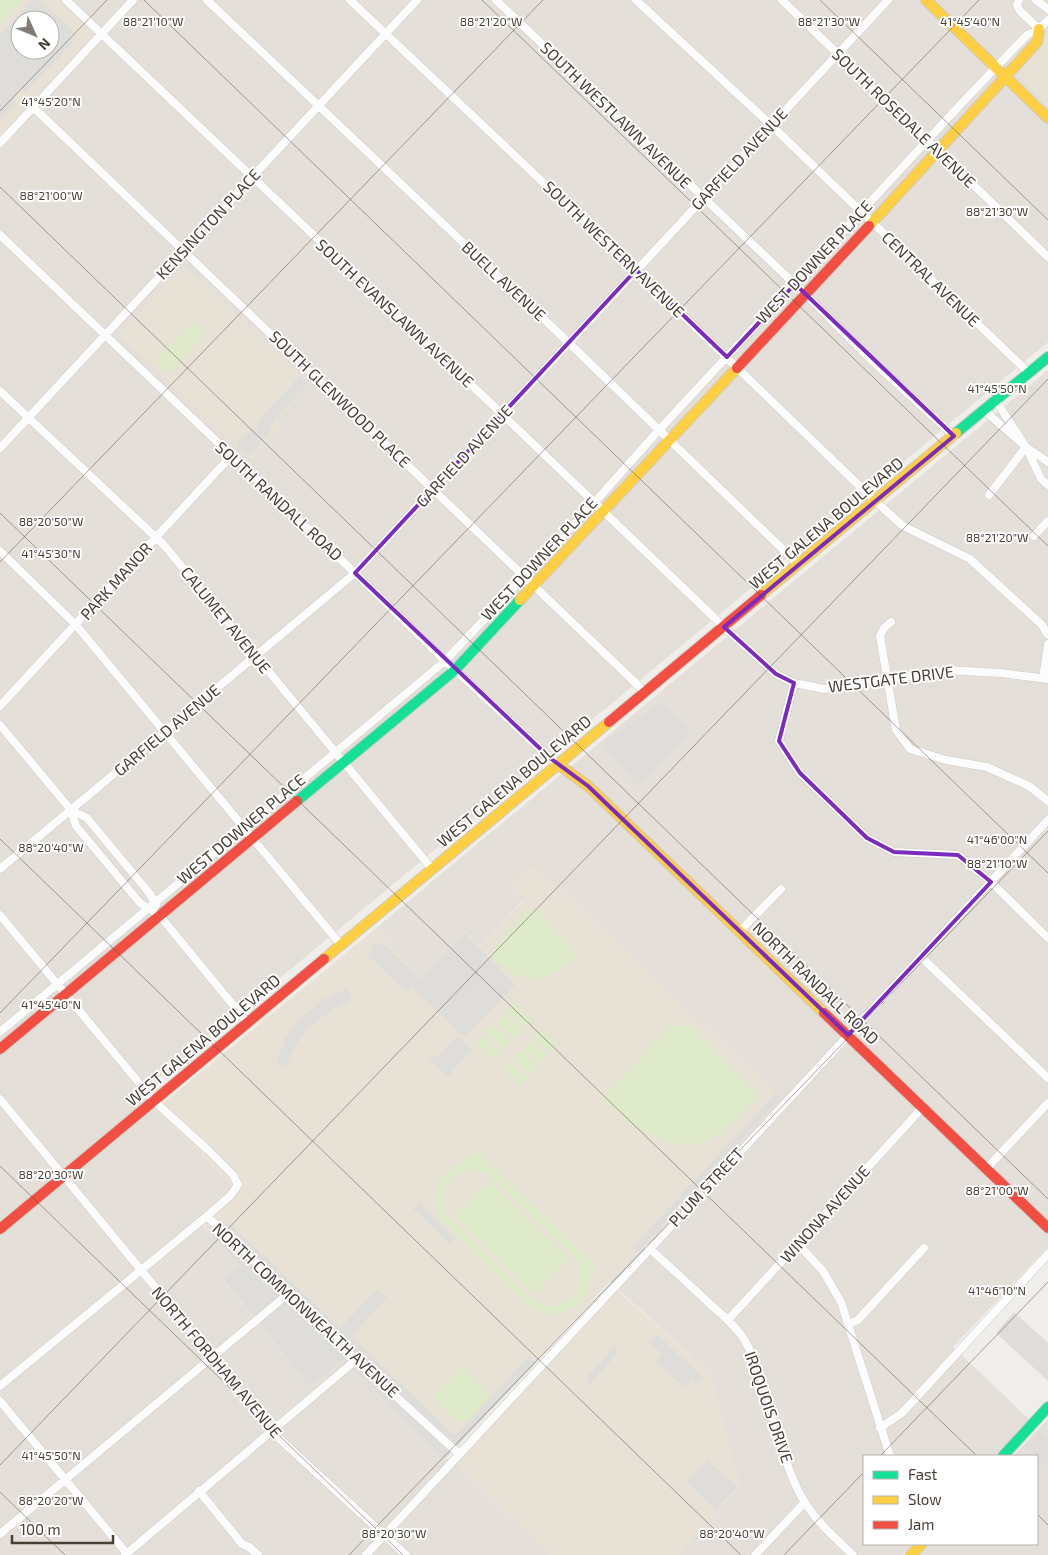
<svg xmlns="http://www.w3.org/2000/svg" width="1048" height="1555" viewBox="0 0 1048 1555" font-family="'Exo 2',sans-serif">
<rect width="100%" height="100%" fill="#f0eeea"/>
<!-- residential -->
<path fill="#e4dfd8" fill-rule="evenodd" d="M0,0H1048V13L1024,33L1001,57L1048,104V342L140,1094L232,1186L195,1218L242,1265L223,1280L310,1387L343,1360L445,1459L456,1462L551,1555H0ZM20,20H50V50H20Z
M1048,370V1247L953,1347L1030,1420L995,1456H864V1544H914L903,1555H677L740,1487L711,1374L610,1282L781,1098L509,885L525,898L480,946L466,931L421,978L375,929Z
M1048,1419V1555H920L931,1544H1037V1456H1013Z"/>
<!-- education -->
<path fill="#e7e1d6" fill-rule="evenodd" d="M0,0H57L95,36L0,138ZM20,20H50V50H20Z
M1048,13V104L1001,57L1024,33Z
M184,266L310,384L278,419L284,425L251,460L119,335Z
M535,866L781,1098L445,1459L343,1360L310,1387L251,1313L241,1264L195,1217L232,1186L155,1110L375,929L421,977L466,931L480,946L525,899L509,884Z
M617,1290L711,1374L740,1487L677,1555H551L456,1462Z"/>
<!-- green -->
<path fill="#dfeacb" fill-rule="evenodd" d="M0,0H24L0,25Z
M193,321L206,334L169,373L156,361Z
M527,910H536L578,954C546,988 523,986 489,956Z
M514,1003L532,1020L524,1028L507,1011Z
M504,1014L522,1030L514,1039L497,1022Z
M494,1024L511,1041L503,1049L486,1032Z
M690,1025L759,1096C746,1109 733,1125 717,1135C704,1144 689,1146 674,1143C641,1136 627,1121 604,1099V1096L670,1026Z
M541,1029L559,1045L551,1053L533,1037Z
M484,1035L501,1052L493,1060L476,1043Z
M531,1040L548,1056L540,1064L523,1048Z
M521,1050L538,1067L530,1075L513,1058Z
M510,1061L528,1078L520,1086L503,1069Z
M475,1149L598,1268C588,1279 591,1280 586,1292C576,1315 549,1319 530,1307L439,1218L435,1204L438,1183L445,1173L459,1165ZM475,1170L491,1177L574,1257C592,1285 565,1319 535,1301L449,1217C435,1195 449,1171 475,1170Z
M489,1181L569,1258L534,1294L454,1217Z
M462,1367L491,1396L468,1420H456L433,1397Z"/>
<!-- parking -->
<path fill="#dfddda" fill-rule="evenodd" d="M33,0H39L74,32L69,37L74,41L26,92L21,88L12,98L16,102L0,120V35ZM20,20H50V50H20Z
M300,376L308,384L274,420L268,435L249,456L236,444L252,428L256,431L259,420Z
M660,702L691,731L638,786L602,743L634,722Z
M465,933L515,985L465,1037L412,987L407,992L368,955L372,951L370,949L375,943L377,945L381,942L420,979Z
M348,988L351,1001L333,1009L308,1028L297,1043L285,1067L276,1064L285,1039L300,1018L323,1000Z
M457,1036L472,1050L448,1076L429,1059L434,1055L437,1058Z
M776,1093L781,1098L637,1253L632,1248Z
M419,1203L455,1238L450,1244L413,1209Z
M228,1222L340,1328L378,1289L387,1298L351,1336L455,1436L529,1356L536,1363L445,1459L343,1360L310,1387L223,1279L241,1265L212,1236Z
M1014,1312L1048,1343V1381L996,1333Z
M657,1335L703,1377L696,1385L692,1381L685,1388L656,1362L662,1354L650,1343Z
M615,1346L616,1355L589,1385L588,1376Z
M1040,1433L1048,1440V1467L1027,1448Z
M707,1460L737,1487L716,1509L686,1482Z"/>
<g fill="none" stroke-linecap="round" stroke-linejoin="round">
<!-- street casing -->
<g stroke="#cccac6" stroke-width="9">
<path id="street" d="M66,0L502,414L724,627L776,674L794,683L824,689L946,670L1001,673L1048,679
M207,0L569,343L799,565
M350,0L636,270L875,501L903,526L970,559L1042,625L1048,635
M496,0L805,294L867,356L954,436
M636,0L771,125L1029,373
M782,0L1048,257
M1019,0L1017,5L1020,11L1039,29
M1036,0L1048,9
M33,107L645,692
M0,143L133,0
M0,235L355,573L439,655L550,758L559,765
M0,391L164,545L432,869
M996,401L1026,447L1041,479L1048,485
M985,411L1026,447L1048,462
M0,448L417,0
M989,495L1026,447
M1034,536L1048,521
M0,551L76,625L341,945
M891,622L884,628L880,636L896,730L910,749L946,760L987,767L1029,786L1048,801
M1043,679L1048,644
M794,683L779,741L800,773L867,838L894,852L958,855L991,882L1048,938
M0,706L231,456
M0,725L71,810L87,818L150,894L156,905
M71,810L76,826L140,903L160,916L247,1022
M0,869L355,573L888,0
M0,915L154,1101L207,1149L233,1175L238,1185L230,1196L207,1216L0,1386
M740,931L781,889
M921,957L1048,1078
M0,1032L445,661L594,503L659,430L961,104L1027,35L1039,29L1048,20
M0,1099L169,1304L211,1358L271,1431L406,1555
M987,1168L1048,1103
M207,1216L356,1360L459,1454
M798,1244L823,1271L841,1302L890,1456
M649,1248C670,1267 691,1286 711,1305C723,1316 737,1327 745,1341C772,1387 775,1445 799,1492C811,1517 833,1536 853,1555
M728,1320L923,1107
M849,1324L858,1320L924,1248
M0,1401L128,1555
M880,1428L902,1413L1048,1254
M199,1491L242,1544L249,1547L258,1555
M0,1534L288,1294
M125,1555L356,1360
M366,1555L1048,820
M755,1555L805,1502"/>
</g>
<!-- fast casing -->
<g stroke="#cecac1" stroke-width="12">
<path id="fast" d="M956,433L1048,357
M297,801L455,670L520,600
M1003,1456L1048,1407"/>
</g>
<!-- slow casing -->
<g stroke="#cecac1" stroke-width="12">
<path id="slow" d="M926,0L1048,118
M869,226L1037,42L1039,29
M761,595L956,433
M520,600L737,368
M559,765L588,786L824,1013
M324,959L609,722
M911,1555L922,1544"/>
</g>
<!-- jam casing -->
<g stroke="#cecac1" stroke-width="12">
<path id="jam" d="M737,368L869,226
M609,722L761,595
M824,1013L1048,1228
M0,1049L297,801
M0,1229L324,959"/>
</g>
<!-- street -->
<use href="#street" stroke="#fdfcfc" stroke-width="8"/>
<!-- fast -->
<use href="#fast" stroke="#16e098" stroke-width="10"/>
<!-- slow -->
<use href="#slow" stroke="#ffcf43" stroke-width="10"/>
<!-- jam -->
<use href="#jam" stroke="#f24e42" stroke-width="10"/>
</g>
<!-- marked area -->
<path fill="none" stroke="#7b2cbf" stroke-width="4" stroke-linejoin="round" d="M636,270L727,357L795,284L954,436L724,627L776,674L794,683L779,741L800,773L867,838L894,852L958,855L991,882L848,1035L588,786L550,758L355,573Z"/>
<!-- ticks -->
<path fill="none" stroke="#463f36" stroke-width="1" stroke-opacity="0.45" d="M144,0L1048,873M482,0L1048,546M820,0L1048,220M0,111L107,0M0,187L1048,1199M0,513L977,1456M0,562L543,0M0,839L741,1555M0,1013L979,0M0,1166L403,1555M880,1456L1048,1282M0,1465L1048,379M0,1492L65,1555M1037,1514L1048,1525M349,1555L1048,831M784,1555L864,1472"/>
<g text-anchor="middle" stroke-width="4" stroke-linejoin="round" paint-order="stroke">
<!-- street labels -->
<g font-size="16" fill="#463f36" stroke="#fff">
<text transform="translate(616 115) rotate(44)" y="6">SOUTH WESTLAWN AVENUE</text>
<text transform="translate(904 118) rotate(44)" y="6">SOUTH ROSEDALE AVENUE</text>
<text transform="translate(739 159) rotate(-47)" y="6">GARFIELD AVENUE</text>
<text transform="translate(208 224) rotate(-47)" y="6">KENSINGTON PLACE</text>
<text transform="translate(614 249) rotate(44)" y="6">SOUTH WESTERN AVENUE</text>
<text transform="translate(814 262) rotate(-47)" y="6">WEST DOWNER PLACE</text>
<text transform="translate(931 279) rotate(44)" y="6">CENTRAL AVENUE</text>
<text transform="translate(504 281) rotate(43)" y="6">BUELL AVENUE</text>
<text transform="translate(395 313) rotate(43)" y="6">SOUTH EVANSLAWN AVENUE</text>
<text transform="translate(340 399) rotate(44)" y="6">SOUTH GLENWOOD PLACE</text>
<text transform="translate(464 456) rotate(-47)" y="6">GARFIELD AVENUE</text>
<text transform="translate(279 501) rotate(43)" y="6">SOUTH RANDALL ROAD</text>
<text transform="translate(826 523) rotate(-40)" y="6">WEST GALENA BOULEVARD</text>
<text transform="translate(539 559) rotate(-47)" y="6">WEST DOWNER PLACE</text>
<text transform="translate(116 581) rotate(-48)" y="6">PARK MANOR</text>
<text transform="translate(226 620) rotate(51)" y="6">CALUMET AVENUE</text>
<text transform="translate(891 679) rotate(-7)" y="6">WESTGATE DRIVE</text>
<text transform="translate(167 730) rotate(-40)" y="6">GARFIELD AVENUE</text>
<text transform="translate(514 781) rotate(-40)" y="6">WEST GALENA BOULEVARD</text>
<text transform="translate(241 829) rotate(-40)" y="6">WEST DOWNER PLACE</text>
<text transform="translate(816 983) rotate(44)" y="6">NORTH RANDALL ROAD</text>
<text transform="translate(203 1040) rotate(-40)" y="6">WEST GALENA BOULEVARD</text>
<text transform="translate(706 1187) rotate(-47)" y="6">PLUM STREET</text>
<text transform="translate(825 1214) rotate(-48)" y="6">WINONA AVENUE</text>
<text transform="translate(306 1310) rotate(43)" y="6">NORTH COMMONWEALTH AVENUE</text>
<text transform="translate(217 1362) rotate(50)" y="6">NORTH FORDHAM AVENUE</text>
<text transform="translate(769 1407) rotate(71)" y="6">IROQUOIS DRIVE</text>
</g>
</g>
<g font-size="12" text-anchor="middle" fill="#463f36" stroke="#fff" stroke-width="4" stroke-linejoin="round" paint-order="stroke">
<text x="153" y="26">88°21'10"W</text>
<text x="491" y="26">88°21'20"W</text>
<text x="829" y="26">88°21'30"W</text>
<text x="970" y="26">41°45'40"N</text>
<text x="51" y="106">41°45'20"N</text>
<text x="51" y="200">88°21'00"W</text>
<text x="997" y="216">88°21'30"W</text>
<text x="997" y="393">41°45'50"N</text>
<text x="51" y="526">88°20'50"W</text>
<text x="997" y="542">88°21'20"W</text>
<text x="51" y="558">41°45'30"N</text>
<text x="997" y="844">41°46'00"N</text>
<text x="51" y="852">88°20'40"W</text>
<text x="997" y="868">88°21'10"W</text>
<text x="51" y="1009">41°45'40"N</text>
<text x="51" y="1179">88°20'30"W</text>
<text x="997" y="1195">88°21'00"W</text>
<text x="997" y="1295">41°46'10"N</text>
<text x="51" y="1460">41°45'50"N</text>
<text x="51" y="1505">88°20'20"W</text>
<text x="394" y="1538">88°20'30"W</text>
<text x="732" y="1538">88°20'40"W</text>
</g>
<!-- legend -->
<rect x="863" y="1455" width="175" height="90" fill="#ffffff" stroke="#b5b2af"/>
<rect x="873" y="1471" width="25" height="8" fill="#16e098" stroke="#b5b2af"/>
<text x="908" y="1480" font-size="15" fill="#463f36">Fast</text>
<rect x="873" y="1496" width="25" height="8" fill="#ffcf43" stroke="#b5b2af"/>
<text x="908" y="1505" font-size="15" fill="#463f36">Slow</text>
<rect x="873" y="1521" width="25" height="8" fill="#f24e42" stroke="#b5b2af"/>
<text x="908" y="1530" font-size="15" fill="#463f36">Jam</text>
<!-- north arrow -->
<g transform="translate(35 35) rotate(134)"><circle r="24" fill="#ffffff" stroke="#b5b2af"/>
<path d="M0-4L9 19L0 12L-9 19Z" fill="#827c75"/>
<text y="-8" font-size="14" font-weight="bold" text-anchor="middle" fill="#463f36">N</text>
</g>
<!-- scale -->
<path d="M12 1535v8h101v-8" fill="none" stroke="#463f36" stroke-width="2.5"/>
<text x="20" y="1535" font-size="15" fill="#463f36" stroke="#ffffff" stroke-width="4" paint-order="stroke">100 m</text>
</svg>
